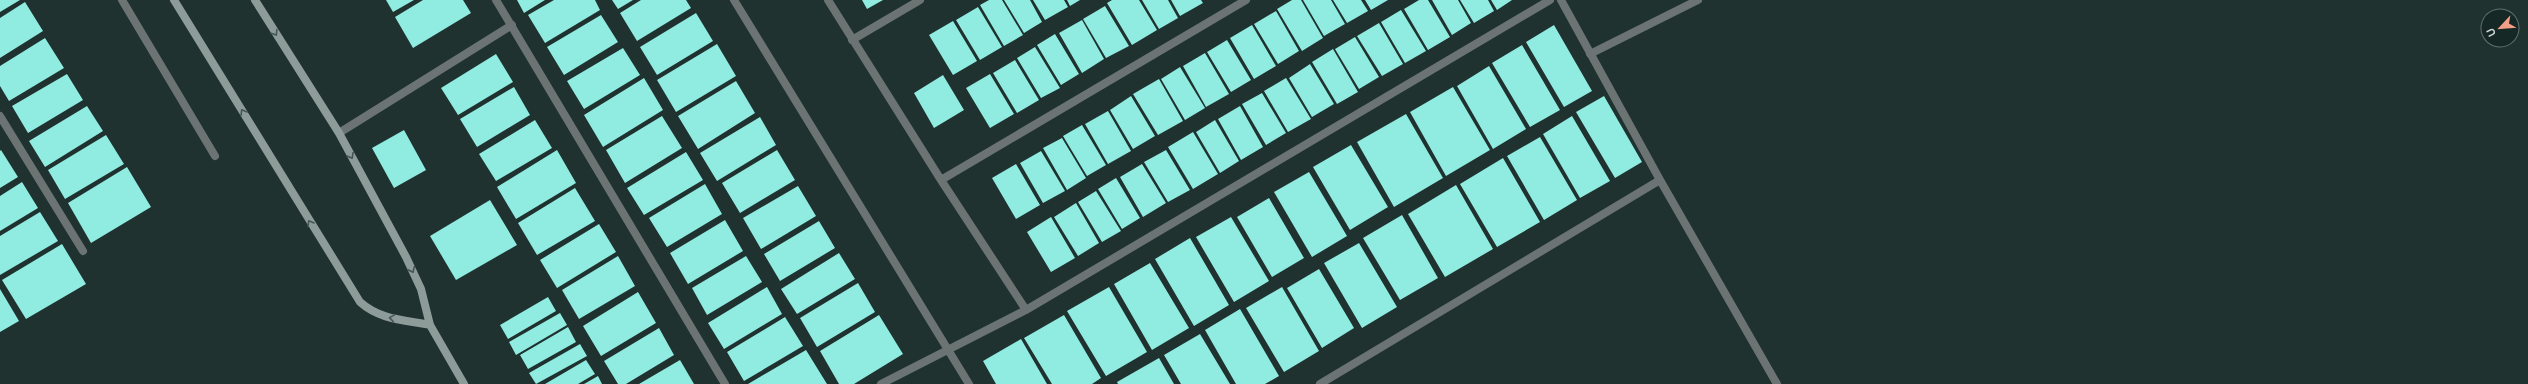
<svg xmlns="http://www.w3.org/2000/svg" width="2528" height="384" viewBox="0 0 2528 384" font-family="Cabin,sans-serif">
<rect width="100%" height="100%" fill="#1f3230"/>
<!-- building -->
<path fill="#90ebe0" d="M0,0H20L0,12Z
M386,0H414L393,12Z
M423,0H463L471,13L413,48L395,17Z
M517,0H545L524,13Z
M554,0H595L600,10L545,43L528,15Z
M612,0H633L618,9Z
M641,0H686L691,8L637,41L620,13Z
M862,0H883L867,9Z
M989,0H1002L1023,35L1004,46L980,5Z
M1004,0H1030L1042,22L1024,33Z
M1033,0H1064L1068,7L1045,20Z
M1067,0H1080L1070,6Z
M1112,0H1139L1157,30L1132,45L1107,3Z
M1142,0H1168L1178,18L1159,29Z
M1171,0H1201L1203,3L1180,16Z
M1292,0H1301L1323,38L1302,51L1277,9Z
M1303,0H1331L1345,24L1324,36Z
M1333,0H1361L1368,11L1347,23Z
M1365,0H1388L1371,10Z
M1419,0H1428L1450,37L1428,50L1404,9Z
M1432,0H1458L1471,23L1452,35Z
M1460,0H1488L1494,11L1474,23Z
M1491,0H1512L1497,10Z
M25,2L43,31L0,58V18Z
M1105,6L1129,46L1106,58L1083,19Z
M978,7L1002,47L980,60L956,20Z
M1401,10L1426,51L1405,63L1381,22Z
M1276,11L1299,51L1278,64L1254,24Z
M696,13L713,41L657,75L640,47Z
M601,15L618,42L564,75L547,47Z
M1082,20L1104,59L1082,73L1059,33Z
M953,21L977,61L953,75L929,35Z
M1379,23L1403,64L1382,76L1357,36Z
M1252,25L1276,66L1254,79L1230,38Z
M1554,25L1592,91L1564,107L1526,42Z
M1055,34L1079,74L1061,85L1037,45Z
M1355,37L1379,77L1359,89L1335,49Z
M45,38L64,68L9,101L0,86V66Z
M1227,40L1251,80L1231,92L1207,52Z
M717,44L736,76L676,112L657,80Z
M1522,45L1560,110L1530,127L1492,63Z
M1035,47L1060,88L1041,98L1017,58Z
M623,48L640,75L584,109L567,81Z
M1333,49L1358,92L1337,104L1312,62Z
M1205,53L1229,94L1206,107L1183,66Z
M496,54L513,82L458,115L441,88Z
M1015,60L1039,100L1017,113L993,73Z
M1310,64L1334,104L1312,117L1289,78Z
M1489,66L1526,129L1493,149L1457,86Z
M1180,67L1205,108L1185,120L1161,79Z
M67,74L83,100L28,133L12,106Z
M990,74L1014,114L990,128L966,88Z
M943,75L964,110L934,128L914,93Z
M644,78L663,110L603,147L584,115Z
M1286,78L1311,119L1288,132L1264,91Z
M1159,79L1183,121L1158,135L1133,94Z
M736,81L755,113L698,149L678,116Z
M514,87L530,115L477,147L460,119Z
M1453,87L1490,150L1446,176L1410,112Z
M1262,93L1286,133L1266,145L1242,104Z
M1131,96L1155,136L1133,149L1110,110Z
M1604,96L1642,162L1615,178L1576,112Z
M87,106L103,131L45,167L29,141Z
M1240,106L1263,147L1241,160L1218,119Z
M1108,111L1131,151L1108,164L1085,124Z
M1406,114L1443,178L1394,207L1357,142Z
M662,116L682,148L625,183L606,150Z
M1572,116L1610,181L1580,198L1543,134Z
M760,117L776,145L717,181L700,153Z
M535,120L552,148L496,181L479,154Z
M1215,120L1239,161L1220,173L1196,132Z
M1082,125L1106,165L1087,176L1063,136Z
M404,130L426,170L394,188L372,148Z
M1193,132L1218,174L1193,189L1168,147Z
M106,135L124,164L65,199L48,170Z
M1540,137L1577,200L1544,220L1507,156Z
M1062,138L1086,178L1067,190L1043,148Z
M1351,145L1388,207L1350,230L1313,167Z
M1,150L18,177L0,188V151Z
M557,150L576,183L516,219L497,187Z
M777,150L795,180L740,213L722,183Z
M1166,150L1190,190L1168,202L1144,162Z
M1041,151L1065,191L1043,203L1020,163Z
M686,152L703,180L644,215L627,188Z
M1503,158L1540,222L1497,247L1460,184Z
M1016,164L1040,205L1016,219L992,178Z
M1142,164L1166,203L1143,217L1120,177Z
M127,167L151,207L91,243L68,203Z
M1309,172L1347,236L1312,257L1274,192Z
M1116,178L1140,218L1122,229L1098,189Z
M22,182L38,208L0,231V196Z
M705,184L722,214L667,247L649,218Z
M1456,185L1493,249L1445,277L1408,214Z
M798,186L816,216L761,249L743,218Z
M575,188L595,221L537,255L518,223Z
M1096,191L1121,231L1102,242L1078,202Z
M1269,198L1304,258L1272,277L1237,217Z
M490,200L517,245L456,280L430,236Z
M1076,203L1099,243L1078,256L1054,217Z
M40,212L58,241L0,275V236Z
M1402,215L1438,278L1400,300L1363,238Z
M1051,217L1075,258L1051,272L1027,232Z
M1231,217L1269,281L1234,302L1196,237Z
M725,220L743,251L688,284L670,253Z
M819,221L835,248L780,281L764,254Z
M599,224L616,252L557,288L540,260Z
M1190,238L1229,305L1194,326L1155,259Z
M1359,243L1397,307L1362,328L1324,263Z
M62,244L86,284L26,319L2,280Z
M839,253L855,279L797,314L781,289Z
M618,256L635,286L579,319L562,290Z
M746,256L762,282L707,315L692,288Z
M1150,263L1189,328L1152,350L1114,284Z
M1319,269L1354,328L1322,348L1287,288Z
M858,283L875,312L817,347L800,318Z
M767,287L782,314L724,349L708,323Z
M1109,287L1147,352L1106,376L1067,311Z
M1282,287L1319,351L1284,372L1246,308Z
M0,289L19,321L0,332Z
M638,292L656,323L601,356L583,326Z
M548,297L556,311L508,339L500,325Z
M1240,309L1279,376L1265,384H1236L1205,330Z
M560,313L567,325L516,355L509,342Z
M879,315L903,354L854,384H839L820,351Z
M1064,315L1101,378L1092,384H1052L1024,338Z
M785,317L803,346L744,381L727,352Z
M568,327L576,342L528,369L520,355Z
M659,328L674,355L626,384H618L604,361Z
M1200,334L1230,384H1181L1164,355Z
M1021,339L1047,384H996L983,361Z
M580,344L587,356L536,384L529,373Z
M806,350L827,384H748Z
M1159,358L1174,384H1118L1117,382Z
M586,360L595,374L578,384H545Z
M680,360L694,384H639Z
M598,376L602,384H584Z"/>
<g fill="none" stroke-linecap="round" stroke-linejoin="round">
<!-- street -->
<path stroke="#6b7473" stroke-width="8" d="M122,0L215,156
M496,0L725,384
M734,0L969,384
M828,0L941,180L1026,310
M1561,0L1660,180L1777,384
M852,40L920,0
M1590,54L1698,0
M0,116L83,251
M339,133L512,25
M941,180L1246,0
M881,384L1026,310L1550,0
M1320,384L1660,180"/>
<!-- secondary -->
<path stroke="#8d9b99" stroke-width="8" d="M174,0L360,302C380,320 405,320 430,325
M255,0L339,133L406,257L421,289L430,325L464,384"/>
</g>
<!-- one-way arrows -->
<defs><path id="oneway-chevron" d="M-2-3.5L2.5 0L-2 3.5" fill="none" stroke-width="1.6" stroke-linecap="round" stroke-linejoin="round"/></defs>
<g stroke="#465654">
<use href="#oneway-chevron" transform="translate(275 33) rotate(58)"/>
<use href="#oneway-chevron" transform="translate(243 112) rotate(-121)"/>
<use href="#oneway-chevron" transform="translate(351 156) rotate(61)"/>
<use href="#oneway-chevron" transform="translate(310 223) rotate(-121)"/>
<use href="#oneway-chevron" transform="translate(412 270) rotate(65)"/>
<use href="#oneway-chevron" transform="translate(392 318) rotate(-171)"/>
</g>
<!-- north arrow -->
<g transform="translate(2500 28) rotate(244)"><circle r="19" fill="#162826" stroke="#61706e"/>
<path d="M0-3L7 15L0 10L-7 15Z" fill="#f49e87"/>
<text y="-6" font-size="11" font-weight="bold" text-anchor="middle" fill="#d1dddb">U</text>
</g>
</svg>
